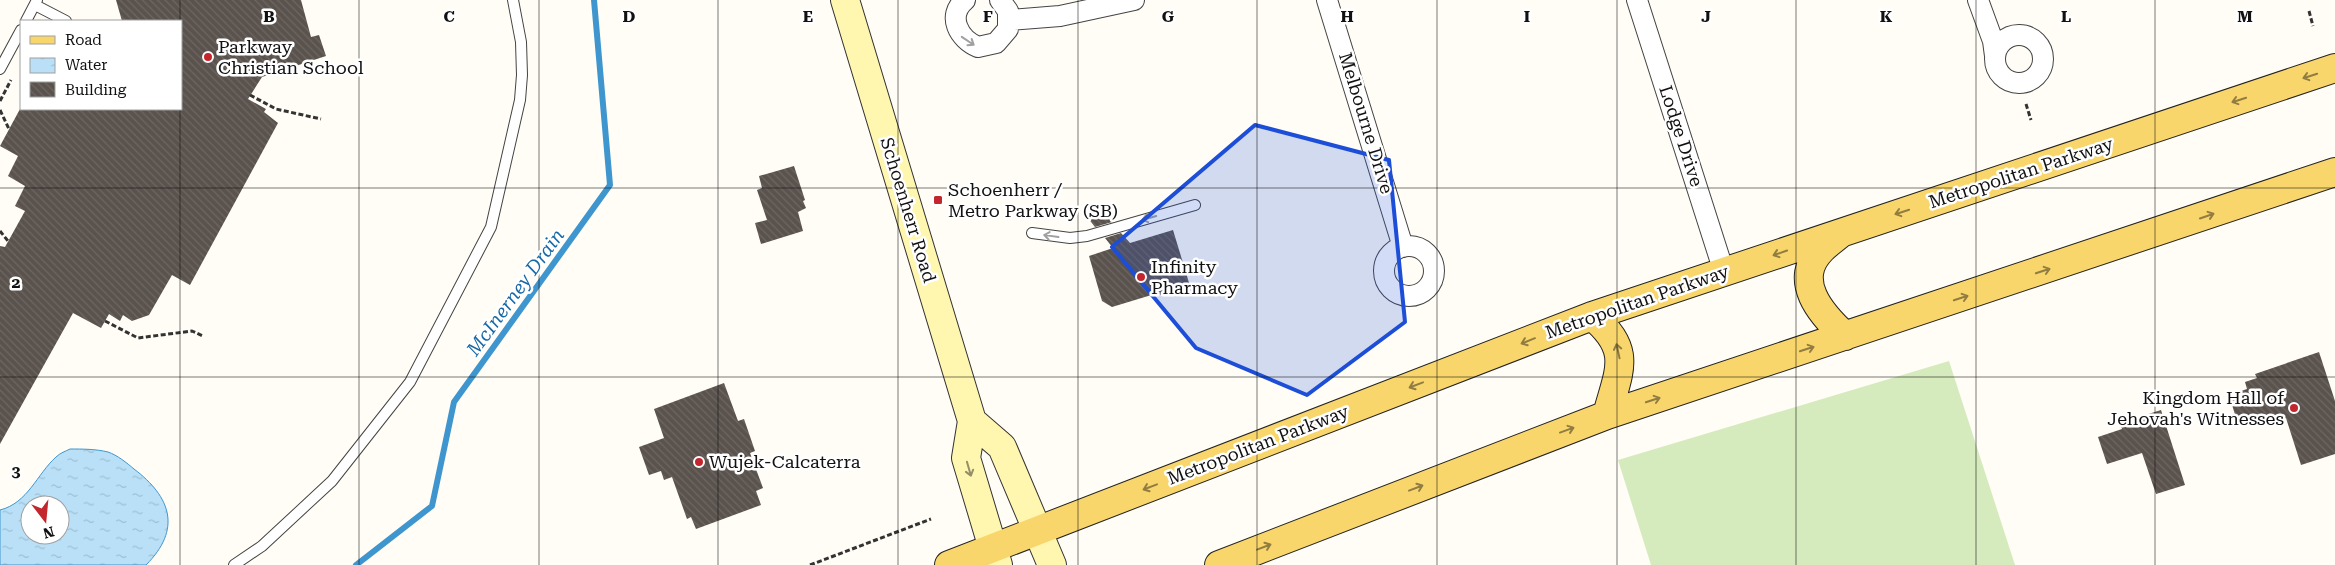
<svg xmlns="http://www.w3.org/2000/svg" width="2335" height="565" viewBox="0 0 2335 565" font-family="'Roboto Serif',serif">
<defs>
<pattern id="water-ripples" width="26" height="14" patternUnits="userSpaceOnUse" patternTransform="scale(1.25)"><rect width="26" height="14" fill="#b9e0f7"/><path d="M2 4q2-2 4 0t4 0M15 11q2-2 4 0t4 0" fill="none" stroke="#9ebfd3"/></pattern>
<pattern id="building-back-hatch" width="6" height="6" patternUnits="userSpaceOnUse" patternTransform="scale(1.25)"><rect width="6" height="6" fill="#5a524d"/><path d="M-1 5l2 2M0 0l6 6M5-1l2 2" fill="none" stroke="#6d6662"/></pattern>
</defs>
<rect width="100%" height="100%" fill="#fffdf5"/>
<!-- grass -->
<path fill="#d5ebbd" d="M1949,361L2015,565H1651L1618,460Z"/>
<!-- water -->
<path fill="url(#water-ripples)" stroke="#3f96cf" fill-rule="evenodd" d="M70,449C82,449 96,449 108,452C117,455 127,463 134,469C171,497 182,529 146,565H0V510C28,503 37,474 56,457C60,453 66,451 70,449ZM30,505H60V535H30Z"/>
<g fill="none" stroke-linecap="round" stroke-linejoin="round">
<!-- stream -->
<path stroke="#3f96cf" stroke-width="6" d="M356,565L432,506L454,402L610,185L594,0"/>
</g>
<!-- building -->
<path fill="url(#building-back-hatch)" d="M116,0H301L311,37L319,35L326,56L262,77L248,99L266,109L264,112L278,123L190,285L172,275L149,315L132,321L123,315L120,321L109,314L101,328L73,313L0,444V246L5,247L25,211L15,206L25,186L8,176L18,156L0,146L20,109H181V21H122Z
M794,166L805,200L803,201L806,208L798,212L803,231L761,244L755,223L767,220L757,190L762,188L759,176Z
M1101,208L1112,222L1095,227L1084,213Z
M1173,230L1190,286L1161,295L1158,293L1112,307L1102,301L1089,256L1113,248L1105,238L1121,233L1130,243Z
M2319,352L2335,401V454L2301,465L2286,418L2260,427L2256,414L2237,421L2229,395L2247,389L2245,382L2257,378L2255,374Z
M724,383L738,421L744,419L755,451L750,453L763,488L756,491L761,505L696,529L691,517L687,519L672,477L664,480L661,471L649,475L639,447L664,438L654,409Z
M2161,410L2185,485L2156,494L2142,453L2107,464L2098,437L2122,429L2120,423Z"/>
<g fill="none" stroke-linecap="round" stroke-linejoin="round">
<!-- lane casing -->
<g stroke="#444" stroke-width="12">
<path id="lane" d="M35,5L66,21
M26,21L37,0
M0,69L21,30
M1032,233L1070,238L1087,236L1195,205
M234,565L262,546L332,481L410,382L491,227L520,100L522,75L521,42L513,0"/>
</g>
<!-- street casing -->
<g stroke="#444" stroke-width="22">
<path id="street" d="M965,0C946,16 959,39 978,47L996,43L1008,29V11L1000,0
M1327,0L1403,247
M1637,0L1724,272
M1978,0L1993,41L1995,56
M1010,20L1060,16L1134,0
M1995 59a24 24 0 1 1 48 0a24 24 0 1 1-48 0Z
M1384 271a25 25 0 1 1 50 0a25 25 0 1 1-50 0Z"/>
</g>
<!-- secondary casing -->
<g stroke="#333" stroke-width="30">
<path id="secondary" d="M845,0L972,421L966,458L998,565
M972,421L1002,447L1052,565"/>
</g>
<!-- primary casing -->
<g stroke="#222" stroke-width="30">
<path id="primary" d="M1840,234C1834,239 1827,244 1822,249C1791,280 1821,314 1845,336
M1592,316C1633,350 1619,370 1607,415
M949,565L1592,316L2335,68
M1219,565L1607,415L2335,172"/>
</g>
<!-- path -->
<path stroke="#333" stroke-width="3" stroke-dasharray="5 2.5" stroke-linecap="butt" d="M2309,11L2313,26
M250,95L276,109L321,119
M0,101L11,80
M2026,104L2031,120
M0,110L9,129
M0,231L8,241
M105,321L138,338L192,331L203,336
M810,565L931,519"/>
<!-- lane -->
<use href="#lane" stroke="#fff" stroke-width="10"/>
<!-- street -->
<use href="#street" stroke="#fff" stroke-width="20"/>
<!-- secondary -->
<use href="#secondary" stroke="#fff6b0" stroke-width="28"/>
<!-- primary -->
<use href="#primary" stroke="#f9d66b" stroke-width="28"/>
</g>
<!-- one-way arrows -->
<defs><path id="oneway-shaft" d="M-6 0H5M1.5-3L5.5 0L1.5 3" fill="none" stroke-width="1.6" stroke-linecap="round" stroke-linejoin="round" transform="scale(1.25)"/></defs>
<g stroke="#a0a0a0">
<use href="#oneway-shaft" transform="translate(968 41) rotate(34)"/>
<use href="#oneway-shaft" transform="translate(1149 218) rotate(164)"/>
<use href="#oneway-shaft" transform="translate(1051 236) rotate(-172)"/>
</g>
<g stroke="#917d42">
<use href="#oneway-shaft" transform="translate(2310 76) rotate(162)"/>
<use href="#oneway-shaft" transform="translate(2239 100) rotate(162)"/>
<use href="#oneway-shaft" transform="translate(1902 212) rotate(162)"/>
<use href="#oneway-shaft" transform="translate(2207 216) rotate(-19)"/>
<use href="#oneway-shaft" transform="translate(1780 253) rotate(161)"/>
<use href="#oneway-shaft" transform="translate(2043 271) rotate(-18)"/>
<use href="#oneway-shaft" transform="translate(1961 298) rotate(-18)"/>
<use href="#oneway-shaft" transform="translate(1528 341) rotate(158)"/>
<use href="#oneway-shaft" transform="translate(1807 349) rotate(-18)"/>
<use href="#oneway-shaft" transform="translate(1618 351) rotate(-102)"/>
<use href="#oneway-shaft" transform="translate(1416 385) rotate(159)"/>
<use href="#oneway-shaft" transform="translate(1653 400) rotate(-18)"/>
<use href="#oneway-shaft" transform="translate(1567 430) rotate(-20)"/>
<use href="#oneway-shaft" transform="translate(1150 487) rotate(159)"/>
<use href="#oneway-shaft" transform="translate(1416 488) rotate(-21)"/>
<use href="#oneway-shaft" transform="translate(1264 547) rotate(-21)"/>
</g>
<use stroke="#948f68" href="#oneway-shaft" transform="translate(969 469) rotate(74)"/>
<!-- marked area -->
<path fill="#1d4ed8" fill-opacity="0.2" stroke="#1d4ed8" stroke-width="4" stroke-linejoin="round" d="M1255,125L1389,160L1405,322L1307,395L1196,348L1112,247Z"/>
<!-- grid -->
<path fill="none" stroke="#111" stroke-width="1" stroke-opacity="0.55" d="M180,0V21M359,0V565M539,0V565M718,0V565M898,0V565M1078,0V565M1257,0V565M1437,0V565M1617,0V565M1796,0V565M1976,0V565M2155,0V565M180,109V565M0,188H2335M0,377H2335"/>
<!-- markers -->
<g fill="#c4262e" stroke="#fff" stroke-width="2">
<circle cx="208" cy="57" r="5"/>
<rect x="933" y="195" width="10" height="10" rx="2.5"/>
<circle cx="1141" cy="277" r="5"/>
<circle cx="2294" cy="408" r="5"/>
<circle cx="699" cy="462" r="5"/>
</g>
<g text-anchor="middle" stroke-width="5" stroke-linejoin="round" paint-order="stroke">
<!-- poi labels -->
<g font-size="18" fill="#111" stroke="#fff" text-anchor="start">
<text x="218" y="53">Parkway<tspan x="218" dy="21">Christian School</tspan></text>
<text x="948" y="196">Schoenherr /<tspan x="948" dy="21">Metro Parkway (SB)</tspan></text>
<text x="1151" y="273">Infinity<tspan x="1151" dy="21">Pharmacy</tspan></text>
<text x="2284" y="404" text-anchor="end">Kingdom Hall of<tspan x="2284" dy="21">Jehovah's Witnesses</tspan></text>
<text x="709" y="468">Wujek-Calcaterra</text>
</g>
<!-- street labels -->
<g font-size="18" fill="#111" stroke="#fff">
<text transform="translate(1366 123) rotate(73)" y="6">Melbourne Drive</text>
<text transform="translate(1681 136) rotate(72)" y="6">Lodge Drive</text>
<text transform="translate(2021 173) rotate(-18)" y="6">Metropolitan Parkway</text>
<text transform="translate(908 210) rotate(73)" y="6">Schoenherr Road</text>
<text transform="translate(1637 302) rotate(-19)" y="6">Metropolitan Parkway</text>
<text transform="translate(1258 445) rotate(-21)" y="6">Metropolitan Parkway</text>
</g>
<!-- water labels -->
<g font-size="19" font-style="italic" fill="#1768a6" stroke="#fff">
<text transform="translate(515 292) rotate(-54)" y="7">McInerney Drain</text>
</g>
</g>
<g font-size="16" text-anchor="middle" font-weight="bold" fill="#111" stroke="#fff" stroke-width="5" stroke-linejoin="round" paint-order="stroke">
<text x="269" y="22">B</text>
<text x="449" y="22">C</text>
<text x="629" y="22">D</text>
<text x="808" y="22">E</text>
<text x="988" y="22">F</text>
<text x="1168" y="22">G</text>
<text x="1347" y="22">H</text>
<text x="1527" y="22">I</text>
<text x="1706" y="22">J</text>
<text x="1886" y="22">K</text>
<text x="2066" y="22">L</text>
<text x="2245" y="22">M</text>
<text x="16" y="288">2</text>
<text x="16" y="477">3</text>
</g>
<!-- legend -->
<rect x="20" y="20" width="162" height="90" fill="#ffffff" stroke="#a0a0a0"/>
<rect x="30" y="36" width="25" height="8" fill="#f9d66b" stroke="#a0a0a0"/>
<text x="65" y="45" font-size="15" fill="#111111">Road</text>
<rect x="30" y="58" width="25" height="15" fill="url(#water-ripples)" stroke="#a0a0a0"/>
<text x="65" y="70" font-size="15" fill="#111111">Water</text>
<rect x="30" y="82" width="25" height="15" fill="url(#building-back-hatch)" stroke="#a0a0a0"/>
<text x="65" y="95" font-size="15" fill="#111111">Building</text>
<!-- north arrow -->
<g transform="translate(45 520) rotate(164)"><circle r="24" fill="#ffffff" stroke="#a0a0a0"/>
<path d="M0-4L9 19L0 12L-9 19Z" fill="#c4262e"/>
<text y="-8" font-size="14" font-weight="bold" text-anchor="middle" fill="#111111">N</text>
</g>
</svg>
